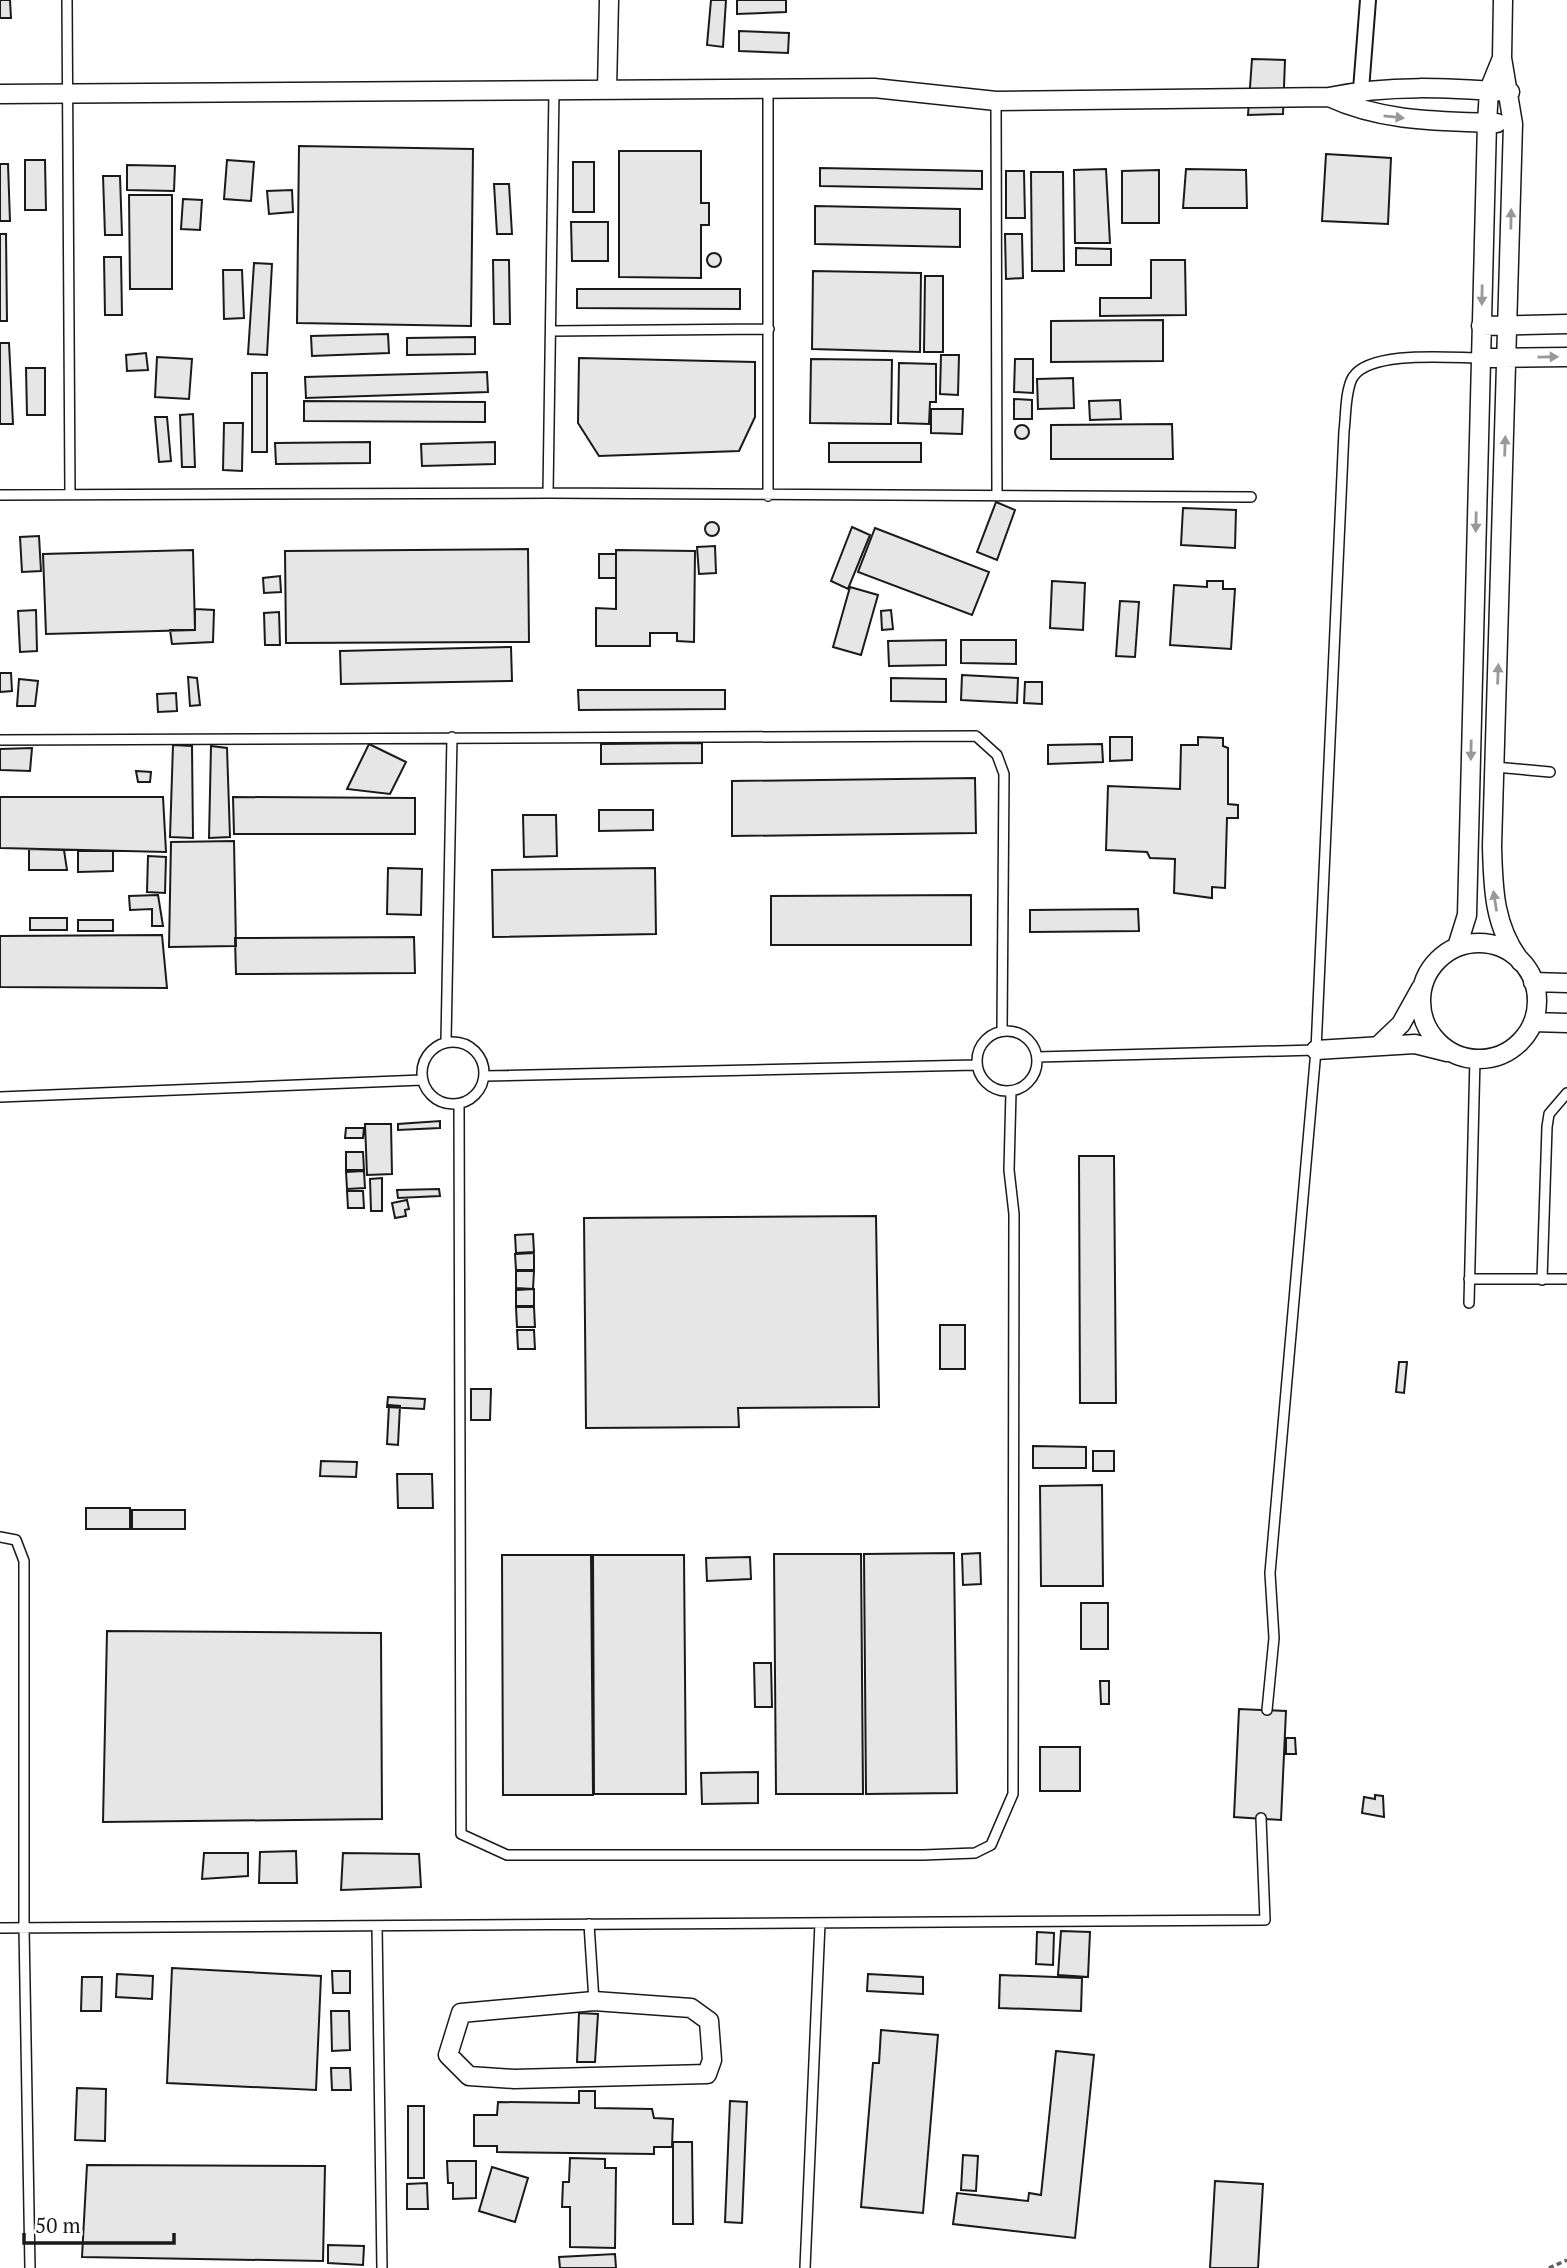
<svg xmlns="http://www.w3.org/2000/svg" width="1567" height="2268" viewBox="0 0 1567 2268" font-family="'PT Serif',serif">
<rect width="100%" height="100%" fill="#fff"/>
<!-- building -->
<path fill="#e6e6e6" stroke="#1a1a1a" stroke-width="2" d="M0,0H10L11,18H0Z
M711,0H726L723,47L707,45Z
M737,0H786V12L737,14Z
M739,31L789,33L788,53L739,51Z
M1252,59L1285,60L1283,114L1248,115Z
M299,146L473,149L471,326L297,323Z
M619,151H701V203H709V225H701V278L619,277Z
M1326,154L1391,158L1388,224L1322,221Z
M25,160H45L46,210H25Z
M227,160L254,162L251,201L224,199Z
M573,162H594V212H573Z
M0,164H8L10,221H0Z
M127,165L175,166L174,191L127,190Z
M820,168L982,171V189L820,186Z
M1106,169L1110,243H1075L1074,170Z
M1186,169L1246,170L1247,208H1183Z
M1159,170V223H1122V171Z
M1006,171H1024L1025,218H1006Z
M1031,172H1063L1064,271H1032Z
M103,176H120L122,235H105Z
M494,184H509L512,234H497Z
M292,190L293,212L269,214L267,191Z
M129,195H172V289H130Z
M183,199L202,200L200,230L181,229Z
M815,206L960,209V247L815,244Z
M571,222H608V261H572Z
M0,234H6L7,321H0Z
M1005,234H1022L1023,278L1006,279Z
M1076,248L1111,249V265H1076Z
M707 260a7 7 0 1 1 14 0a7 7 0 1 1-14 0Z
M104,257H121L122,315H105Z
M493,260H509L510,324H494Z
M1151,260H1185L1186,315L1100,316V298H1151Z
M254,263L272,264L267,355L248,354Z
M223,270H242L244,318L224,319Z
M813,271L921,273L920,352L812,349Z
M925,276H943V352H924Z
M577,289H740V309L577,308Z
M1163,320V361L1051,362V321Z
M388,334L389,353L312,356L311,336Z
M475,337V354L407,355V338Z
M0,343H9L13,424H0Z
M146,353L148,370L127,371L126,355Z
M941,355H959L958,395L940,394Z
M157,357L192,359L189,399L155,397Z
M579,358L755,362V417L739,451L599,456L578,423Z
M811,359L892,360L891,424L810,423Z
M1015,359H1033V393L1014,392Z
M899,363L936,364V402H930L929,424L898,423Z
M26,368H45V415H27Z
M487,372L488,392L306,398L305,377Z
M252,373H267V452H252Z
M1073,378L1074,408L1038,409L1037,379Z
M1014,399L1032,400V419H1014Z
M1120,400L1121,419L1090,420L1089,401Z
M304,401L485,402V422L304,421Z
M931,409H963L962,434L931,433Z
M193,414L195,467H182L180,415Z
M155,417H167L171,461L159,462Z
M224,423H243L242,471L223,470Z
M1172,424L1173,459H1051V425Z
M1015 432a7 7 0 1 1 14 0a7 7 0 1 1-14 0Z
M370,442V463L276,464L275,443Z
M495,442V464L422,466L421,444Z
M829,443H921V462H829Z
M996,502L1015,510L997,560L977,552Z
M1183,508L1236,510L1235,548L1181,545Z
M705 529a7 7 0 1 1 14 0a7 7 0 1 1-14 0Z
M852,527L870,535L848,589L831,581Z
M875,528L989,572L972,615L858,572Z
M39,536L41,571L22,572L20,537Z
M715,546L716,573L699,574L697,547Z
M528,549L529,642L286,643L285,551Z
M193,550L195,630L46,634L43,554Z
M616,550L695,551L694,642L677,641V633H650V646H596V608L616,609Z
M599,554H616V578H599Z
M280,576L281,592L264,593L263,578Z
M1052,581L1085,583L1083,630L1050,628Z
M1207,581H1223V589H1235L1231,649L1170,645L1174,585L1207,587Z
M850,587L878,595L861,655L833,647Z
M1120,601L1139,602L1135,657L1116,656Z
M195,609L214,610L213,642L172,644L170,630H195Z
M36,610L37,651L20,652L18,611Z
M891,610L893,629L882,630L881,611Z
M279,612L280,645H265L264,613Z
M946,640V665L889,666L888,641Z
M961,640H1016V664L961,663Z
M511,647L512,681L341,684L340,651Z
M0,673H11L12,691L0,692Z
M962,675L1018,678L1017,703L961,700Z
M188,677L197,678L200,705L190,706Z
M891,678L946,679V702L891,701Z
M19,679L38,681L35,706H17Z
M1025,682H1042V704L1024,703Z
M578,690H725V709L579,710Z
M176,693L177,711L158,712L157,694Z
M1110,737H1132V760L1110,761Z
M1198,737L1223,738V746L1228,748V804L1238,805V818H1227L1225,888L1212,887V898L1174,893L1175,859L1150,858L1147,852L1106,850L1108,786L1180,789L1181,745H1198Z
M702,743V763L601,764V744Z
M369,744L406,762L390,794L347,789Z
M1102,744L1103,762L1048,764V745Z
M173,745L192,746L193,838L170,837Z
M211,746L227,748L230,837L209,838Z
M32,748L30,771L0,770V749Z
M136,771L151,772L150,782H138Z
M975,778L976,833L732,836V781Z
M0,797H163L166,852L0,848Z
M233,797L415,798V834H234Z
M599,810H653V830L599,831Z
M523,815H556L557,856L524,857Z
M234,841L236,946L169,947L171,842Z
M29,849L64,850L67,870H29Z
M78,851H113V871L78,872Z
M148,856L166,857L165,893L147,892Z
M388,868L422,869L421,915L387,914Z
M655,868L656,934L493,937L492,870Z
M158,895L163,926H152V909L130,910L129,896Z
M971,895V945H771V896Z
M1138,909L1139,931L1030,932V910Z
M30,918H67V930H30Z
M78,920H113V931H78Z
M162,935L167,988L0,987V936Z
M414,937L415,973L236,974L235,938Z
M440,1121V1128L398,1130V1124Z
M365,1124H391L392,1174L367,1175Z
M346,1128H364L363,1138H345Z
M346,1152H363L364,1170H346Z
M1079,1156H1114L1116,1403H1080Z
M364,1171L365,1188L347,1189L346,1172Z
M382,1178V1211H371L370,1179Z
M439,1189L440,1196L398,1198L397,1190Z
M347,1191H363L364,1208H348Z
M407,1200L409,1209L405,1210L406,1216L395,1218L392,1203Z
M876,1216L879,1407L738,1408L739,1427L586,1428L584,1218Z
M533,1234L534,1252L516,1253L515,1235Z
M534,1253V1270H516L515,1254Z
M516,1271H534L533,1289L516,1288Z
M534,1289V1306H516V1290Z
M516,1307H534L535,1327H517Z
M940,1325H965V1369H940Z
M517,1330H534L535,1349H518Z
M1399,1362H1407L1404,1393L1396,1392Z
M471,1389H491L490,1420H471Z
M388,1397L425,1399L424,1409L387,1407Z
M389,1405L400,1406L398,1445L387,1444Z
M1033,1446L1086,1447V1468H1033Z
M1093,1451H1114V1471H1093Z
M321,1461L357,1462L356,1477L320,1476Z
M397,1474H432L433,1508H398Z
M1102,1485L1103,1586H1041L1040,1486Z
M86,1508H130V1529H86Z
M132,1510H185V1529H132Z
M954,1553L957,1793L866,1794L864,1554Z
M980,1553L981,1584L963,1585L962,1554Z
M774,1554H861L863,1794H776Z
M502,1555H591L593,1795H503Z
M593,1555H684L686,1794H594Z
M750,1557L751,1579L707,1581L706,1558Z
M1081,1603H1108V1649H1081Z
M107,1631L381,1633L382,1819L103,1822Z
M754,1663H771L772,1707H755Z
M1100,1681H1109V1704H1101Z
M1239,1709L1286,1711L1281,1820L1234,1817Z
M1286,1738H1295L1296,1754H1286Z
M1040,1747H1080V1791H1040Z
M758,1772V1803L702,1804L701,1773Z
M1375,1795L1383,1796L1384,1817L1362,1813L1364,1797L1375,1799Z
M296,1851L297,1883H259L260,1852Z
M204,1853H248V1876L202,1879Z
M343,1853L419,1854L421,1887L341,1890Z
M1061,1931L1090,1932L1088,1977L1058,1975Z
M1037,1932L1054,1933L1053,1965L1036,1964Z
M172,1968L321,1976L316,2090L167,2083Z
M332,1971H350V1993H333Z
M117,1974L153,1976L152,1999L116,1997Z
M868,1974L923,1977V1994L867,1991Z
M1000,1975L1082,1978L1081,2011L999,2008Z
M82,1977H102L101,2011H81Z
M331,2011H349L350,2050L332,2051Z
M579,2013L598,2014L595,2062H577Z
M881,2030L938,2035L923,2213L861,2207L873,2063H879Z
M1056,2051L1094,2055L1075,2238L953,2224L957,2193L1028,2201L1029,2193L1041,2195Z
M331,2068H350L351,2090H332Z
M77,2088L106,2089L105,2141L75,2140Z
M579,2091H595V2108L652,2109L654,2118L673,2119L672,2147H654V2154L497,2152V2146H474V2115H497L498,2102L579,2103Z
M730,2101L747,2102L742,2223L725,2222Z
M408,2106H424V2178H408Z
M673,2142H692L693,2224H673Z
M963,2155L978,2156L976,2191L961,2190Z
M570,2158L605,2159V2168H616L615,2248L570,2247V2207H562L563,2182H569Z
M447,2161H476V2198L453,2199V2183H448Z
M87,2165L325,2166L323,2261L82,2257Z
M492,2167L528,2178L515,2222L479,2211Z
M1215,2181L1263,2184L1258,2268H1210Z
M427,2183L428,2209H407V2184Z
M328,2245L364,2246L363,2265L328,2263Z
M615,2254L616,2268H560L559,2257Z"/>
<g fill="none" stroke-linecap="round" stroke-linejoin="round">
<!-- service casing -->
<g stroke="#1a1a1a" stroke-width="12">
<path id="service" d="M67,0L70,494
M768,89V496
M996,101L997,496
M551,331L769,329
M548,493L554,90
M0,495L548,493L1251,497
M0,740L976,736L997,755L1004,774L1002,1030
M1495,767L1550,772
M977 1061a30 30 0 1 1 60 0a30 30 0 1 1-60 0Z
M446,1041L452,737
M422 1073a31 31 0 1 1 62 0a31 31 0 1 1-62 0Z
M1037,1057L1316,1050
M485,1076L976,1065
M0,1097L422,1080
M459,1104L461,1834L507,1855H923L975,1853L991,1845L1013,1794L1014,1214L1009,1170L1011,1091
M1469,1279H1567
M1542,1280L1547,1127L1549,1114L1567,1093
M1469,1303L1475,1058
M0,1537L16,1540L24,1561V1928L30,2268
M1267,1710L1274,1638L1270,1573L1316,1050L1344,431C1346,417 1345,390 1353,377C1371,350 1451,358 1481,358
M589,1924L594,2001
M377,1926L382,2268
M0,1928L1265,1920L1261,1818
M805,2268L820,1923"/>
</g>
<!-- pedestrian casing -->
<g stroke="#1a1a1a" stroke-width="18">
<path id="pedestrian" d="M1361,90L1368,0"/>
</g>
<!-- minor casing -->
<g stroke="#1a1a1a" stroke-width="21">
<path id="minor" d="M1503,0L1502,58L1513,124L1492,846C1493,889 1494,927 1521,962
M607,90L609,0
M0,94L874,88L996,101L1329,97C1389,84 1449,88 1510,92
M1329,97C1383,122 1439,121 1497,123
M1481,326L1567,324
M1481,358L1567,357
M1421 1001a58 58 0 1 1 116 0a58 58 0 1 1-116 0Z
M1457,947L1467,915L1487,123L1489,90L1502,58
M1533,982L1567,983
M1533,1022L1567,1023
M1380,1044L1401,1024L1421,988
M1316,1050L1415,1044L1447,1052
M594,2001L691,2008L709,2021L712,2060L707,2074L514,2079L469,2076L448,2055L461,2013Z"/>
</g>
<!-- path -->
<path stroke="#5f5f5f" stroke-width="3.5" stroke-dasharray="5 3.5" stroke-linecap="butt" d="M1549,2268L1567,2260"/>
<!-- service -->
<use href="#service" stroke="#fff" stroke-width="9"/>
<!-- pedestrian -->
<use href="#pedestrian" stroke="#fff" stroke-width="14"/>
<!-- minor -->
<use href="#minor" stroke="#fff" stroke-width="18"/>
</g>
<!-- one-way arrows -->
<defs><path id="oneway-solid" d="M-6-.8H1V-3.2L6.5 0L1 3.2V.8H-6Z" transform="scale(1.75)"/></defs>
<g fill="#989898">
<use href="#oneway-solid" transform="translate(1394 117) rotate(6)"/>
<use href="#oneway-solid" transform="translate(1511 219) rotate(-89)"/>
<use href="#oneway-solid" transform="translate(1482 295) rotate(91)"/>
<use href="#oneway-solid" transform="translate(1548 357) rotate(-1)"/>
<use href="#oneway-solid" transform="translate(1505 446) rotate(-88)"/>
<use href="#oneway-solid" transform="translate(1476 522) rotate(91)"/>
<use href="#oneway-solid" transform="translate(1498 674) rotate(-88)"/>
<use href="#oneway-solid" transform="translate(1471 750) rotate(91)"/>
<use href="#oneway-solid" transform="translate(1495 901) rotate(-99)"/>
</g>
<!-- scale -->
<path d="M24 2233v10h150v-10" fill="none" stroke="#1a1a1a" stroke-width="3.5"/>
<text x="35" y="2233" font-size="21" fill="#1a1a1a" stroke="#ffffff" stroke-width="5" paint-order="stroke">50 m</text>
</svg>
